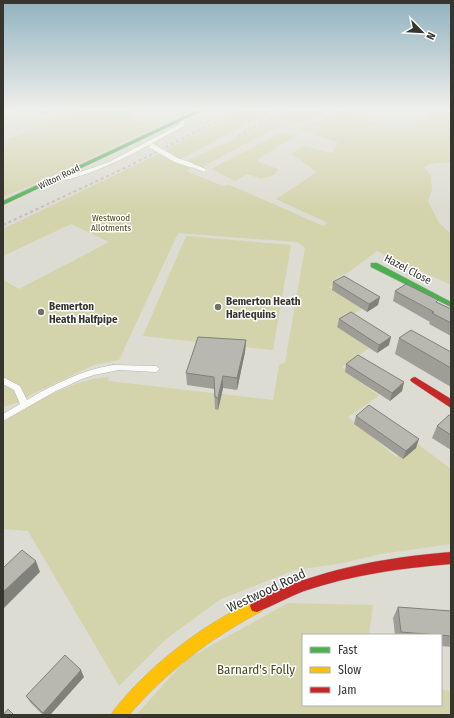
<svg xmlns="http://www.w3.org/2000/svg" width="454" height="718" viewBox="0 0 454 718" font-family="'Fira Sans Condensed',sans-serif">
<rect width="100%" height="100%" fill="#dcdcd2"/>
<!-- green -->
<path fill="#d3d3ac" d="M78,110H137L123,117L157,126L44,180L3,197V141Z
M243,110H274L177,161L193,167L186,171L223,186L229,185L237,188L323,226L328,223L276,199L317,172L291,154L303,146L332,153L338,143L299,129L301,127L321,121L338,110H352L348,113C368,117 391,135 412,125C419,122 426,116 433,111L451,114V164L449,162L430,164L424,167L431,175L432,190L428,201L439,223L451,234V285L377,251L349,272L336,278L339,281L329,287L362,309L336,324L369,348L342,367L379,396L348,417L396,457L415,442L451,469V544L381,554L343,563L295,570L221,599L166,639L119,686L28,531L3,529V422C31,404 75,378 109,377L108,381L273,400L279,365L285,363L305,248L297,242L178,233L119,360L94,365L30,395L20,402L3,407V280L19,289L109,242L71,224L3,256V229L150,158Z
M286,110H328L302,122L272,130L202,167L187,161L249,132Z
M280,133L294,134V137L258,159L259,162L278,169L274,175L261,179L247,174L235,181L211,169Z
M186,236L291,245L273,350L143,336Z
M288,603L373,605L369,635H303V705H441V689L451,691V715H136L187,659Z"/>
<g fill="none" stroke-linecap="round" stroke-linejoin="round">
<!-- lane casing -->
<g stroke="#b4b4ac" stroke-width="1">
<path id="lane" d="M182,117L186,118L184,126C145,147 109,169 66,180L63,178L109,162L180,124Z
M191,163L206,169L207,170L204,172L189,166L188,165Z
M113,365L156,366L160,369L156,372L119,370L94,375L82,379L56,391L3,421V414L20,404L14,390L3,384V377L20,386L27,400C54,384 82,370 113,365Z"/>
</g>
<!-- street casing -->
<g stroke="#b4b4ac" stroke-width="1">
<path id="street" d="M10,110H21L3,117V112Z"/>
</g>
<!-- fast casing -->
<g stroke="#b4b4ac" stroke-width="1">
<path id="fast" d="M3,110H12L3,112Z
M198,110H204L3,205V201Z
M371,263H377L451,302V307L371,267Z"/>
</g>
<!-- slow casing -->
<g stroke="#b4b4ac" stroke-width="1">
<path id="slow" d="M257,600L262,601L264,606L262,611C211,638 167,671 129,715H111L114,710C123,699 132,688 143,678C172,649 219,615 257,600Z"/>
</g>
<!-- jam casing -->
<g stroke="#b4b4ac" stroke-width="1">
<path id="jam" d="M415,377L451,399V408L412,382L410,380L412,378Z
M451,552V564C401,568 352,575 304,591C288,597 273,606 257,612L252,611L250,606L252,601C318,570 379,558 451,552Z"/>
</g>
<!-- lane -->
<use href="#lane" fill="#fafaf8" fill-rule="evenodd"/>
<!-- street -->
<use href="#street" fill="#fafaf8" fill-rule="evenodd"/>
<!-- fast -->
<use href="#fast" fill="#4caf50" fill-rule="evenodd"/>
<!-- slow -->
<use href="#slow" fill="#ffc107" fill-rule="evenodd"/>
<!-- jam -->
<use href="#jam" fill="#c62828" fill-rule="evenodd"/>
<!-- rail -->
<path stroke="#bebebc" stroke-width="2" stroke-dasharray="3 3" stroke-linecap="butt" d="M238,136L284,110
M3,225L129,166L239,110"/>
<!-- lane-bridge casing -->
<g stroke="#b4b4ac" stroke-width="5.5" stroke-linecap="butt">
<path id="lane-bridge" d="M152,146L176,160L191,165"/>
</g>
<!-- lane-bridge -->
<use href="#lane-bridge" stroke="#fafaf8" stroke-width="5"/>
</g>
<!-- wall -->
<path fill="#9e9e97" d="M32,110H54L44,114Z
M333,282L378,305L367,312L332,290Z
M395,291L437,302L451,309V336L429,324L430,322L393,301Z
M339,319L389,345L377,353L337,327Z
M399,338L451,352V387L395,354Z
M246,340L245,352L237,390L223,388L218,410L215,409L214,389L187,385L186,373Z
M346,364L404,382L402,391L390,401L345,372Z
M356,416L416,448L403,459L354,424Z
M451,416V450L432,438L437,426Z
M398,607L451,611V647L441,646V635H395L393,618Z
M84,677L50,715H43L30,702L26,696Z"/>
<!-- shaded-wall -->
<path fill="#81817b" d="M43,110H54L44,114Z
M380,297L378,305L367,312L369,304Z
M391,337L389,345L377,353L379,345Z
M246,340L245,352L237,390V378Z
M223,376V388L218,410V398Z
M404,382L402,391L390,401L392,393Z
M419,439L416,448L403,459L406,451Z
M36,561L40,572L3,609V592Z
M81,670L84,677L50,715H44L43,713Z"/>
<!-- building -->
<path fill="#b8b8b0" stroke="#81817b" d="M344,276L380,297L369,304L333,282Z
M406,284L438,300L436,302L451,309V323L432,313L434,312L395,291Z
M351,312L391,337L379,345L339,319Z
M411,330L451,352V368L399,338Z
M198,337L246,340L237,378L223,376L218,398L215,397L214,377L186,373Z
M358,355L404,382L392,393L346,364Z
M369,405L419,439L406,451L356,416Z
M449,415L451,416V435L437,426Z
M22,550L36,561L3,592V568Z
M398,607L451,611V636L401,632Z
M65,655L81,670L43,713L26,696Z
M8,709L14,715H3Z"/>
<!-- sky -->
<linearGradient id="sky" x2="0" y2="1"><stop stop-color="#91b2bf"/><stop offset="0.52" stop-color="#efefeb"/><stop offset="1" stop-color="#efefeb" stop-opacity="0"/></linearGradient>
<rect width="454" height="210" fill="url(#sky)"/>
<!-- markers -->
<g fill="#707068" stroke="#fff" stroke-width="1.5">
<circle cx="218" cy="307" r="4"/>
<circle cx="41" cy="312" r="4"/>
</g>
<g text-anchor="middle" stroke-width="3" stroke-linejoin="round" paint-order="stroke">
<!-- far-street labels -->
<g font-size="9" fill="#36362f" stroke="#fff">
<text transform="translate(59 177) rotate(-26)" y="3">Wilton Road</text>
</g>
<!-- far-park labels -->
<g font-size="9" fill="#4b4a1a" stroke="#fff">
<text x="111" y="221">Westwood<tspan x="111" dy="10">Allotments</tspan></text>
</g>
<!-- street labels -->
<g font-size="11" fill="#36362f" stroke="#fff">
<text transform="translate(408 269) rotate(28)" y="4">Hazel Close</text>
</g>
<!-- poi labels -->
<g font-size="11" font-weight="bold" fill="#36362f" stroke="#fff" text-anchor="start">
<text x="226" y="305">Bemerton Heath<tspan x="226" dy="13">Harlequins</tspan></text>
<text x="49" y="310">Bemerton<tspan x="49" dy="13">Heath Halfpipe</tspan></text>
</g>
<!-- near-street labels -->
<g font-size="13" fill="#36362f" stroke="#fff">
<text transform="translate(266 590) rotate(-25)" y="5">Westwood Road</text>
</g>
<!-- near-park labels -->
<g font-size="13" fill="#4b4a1a" stroke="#fff">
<text x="256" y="674">Barnard's Folly</text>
</g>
</g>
<!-- border -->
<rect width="454" height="718" fill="none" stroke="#36362f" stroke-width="8"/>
<!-- legend -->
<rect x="302" y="634" width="140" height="72" fill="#ffffff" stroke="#afafac"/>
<rect x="310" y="647" width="20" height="6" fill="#4caf50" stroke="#afafac"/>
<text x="338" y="654" font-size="12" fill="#36362f">Fast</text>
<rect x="310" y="667" width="20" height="6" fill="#ffc107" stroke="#afafac"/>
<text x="338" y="674" font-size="12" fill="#36362f">Slow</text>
<rect x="310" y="687" width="20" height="6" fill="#c62828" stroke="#afafac"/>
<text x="338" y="694" font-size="12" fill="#36362f">Jam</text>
<!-- north arrow -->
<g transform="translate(422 32) rotate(114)" stroke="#ffffff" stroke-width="3" paint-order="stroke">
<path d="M0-3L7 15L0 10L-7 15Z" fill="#36362f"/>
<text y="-6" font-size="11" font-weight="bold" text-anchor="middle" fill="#36362f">N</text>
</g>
</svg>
